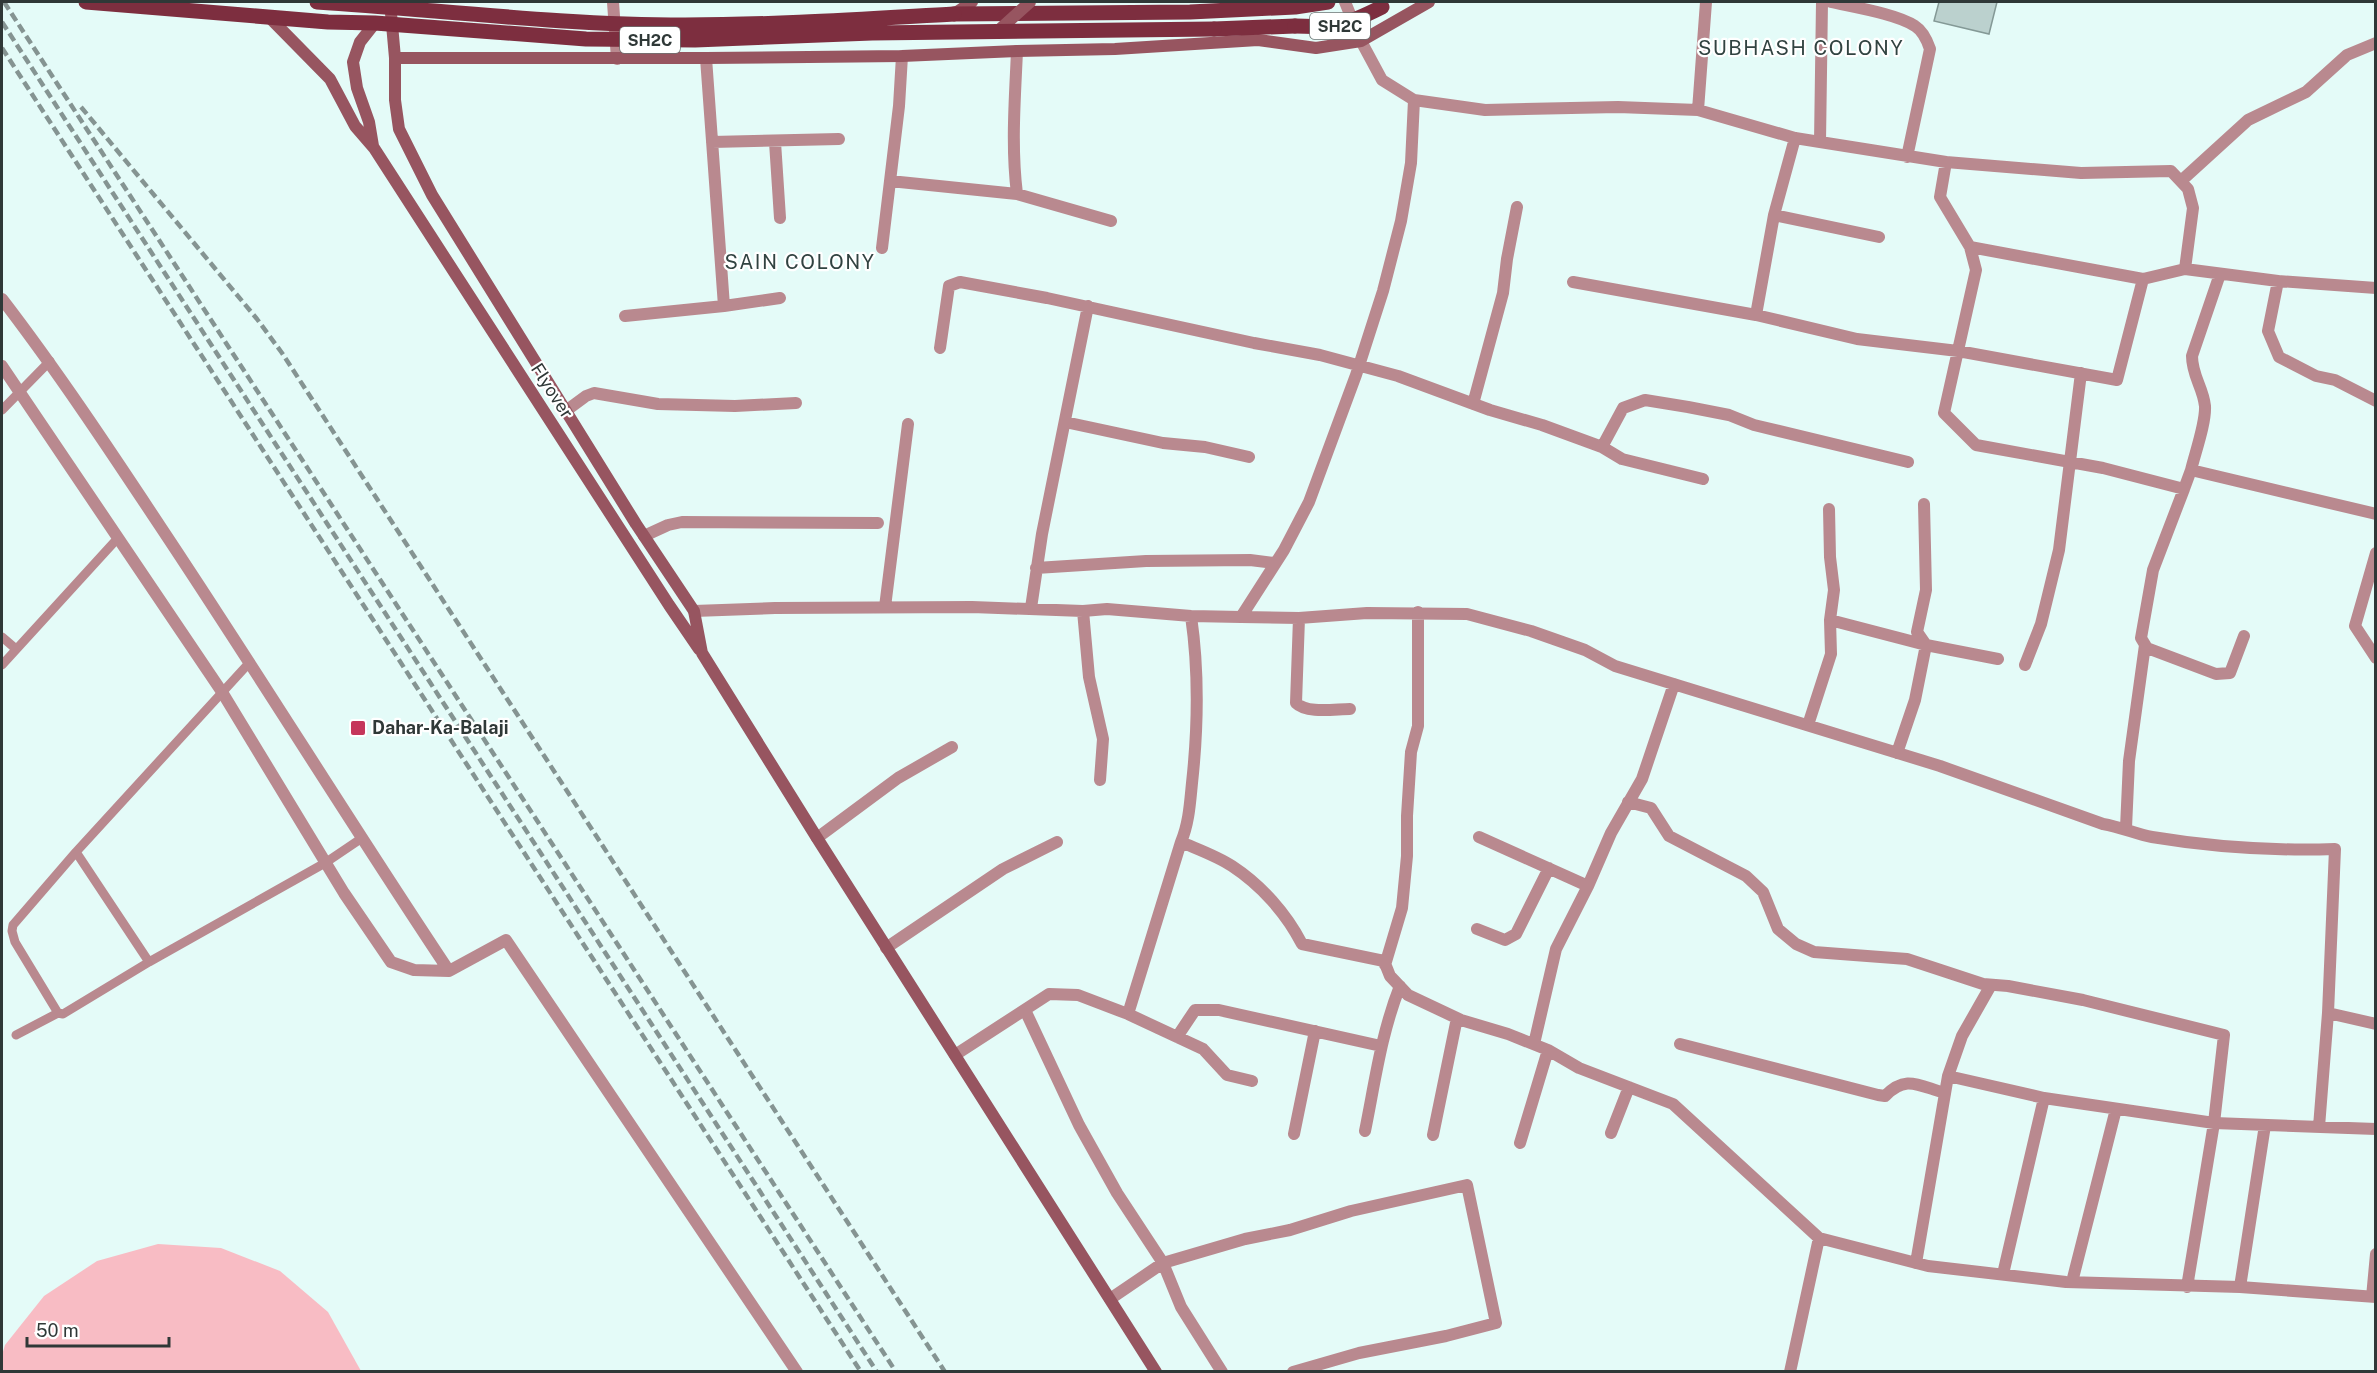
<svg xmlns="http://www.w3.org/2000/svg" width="2377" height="1373" viewBox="0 0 2377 1373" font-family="'Public Sans',sans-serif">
<rect width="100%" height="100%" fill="#e4fbf8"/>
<!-- green -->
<path fill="#f8bcc4" d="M158,1244L221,1248L280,1271L328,1312L361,1371H2V1355L5,1345L44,1296L97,1261Z"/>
<!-- building -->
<path fill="#bbd1ce" stroke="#849996" stroke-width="1.5" d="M1939,2H1997L1989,34L1934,21Z"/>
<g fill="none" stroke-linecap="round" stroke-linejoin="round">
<!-- lane -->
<path stroke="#b9898f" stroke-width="9" d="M2,410L50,361
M2,637L16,649
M250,662L76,852L13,925L12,931L15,942L58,1013L63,1014L149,962L325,863L362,838
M2,665L117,539
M76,852L149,962
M16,1035L58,1013"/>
<!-- street -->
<path stroke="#b9898f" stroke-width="12" d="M613,2L617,59
M1831,2C1853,7 1897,14 1915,26C1923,31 1927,40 1930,49L1907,157
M1017,51C1015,98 1011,146 1017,194L1111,221
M1414,100L1485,110L1618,107L1698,110L1795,138L1820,142L1822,2
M1698,110L1706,2
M712,142L839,139
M775,142L780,218
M1820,142L1946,162L2081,173L2171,171L2188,189L2193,208L2185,269L2143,279L1970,247
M1946,162L1940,197L1970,247L1976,270L1944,413L1976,445L2103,468L2184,489L2191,470L2376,514
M890,181L1017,194
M2181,181L2248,120L2306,92L2347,55L2376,43
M1774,215L1879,237
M882,248L899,106L902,56
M2185,269L2278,281L2376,288
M2278,281L2268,331L2279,357L2316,376L2335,380L2376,401
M1573,282L1756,315L1857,339L1958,351L2117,380L2143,279
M2,299C58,372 109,449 160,526C258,673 351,824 449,971
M724,306L780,298
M1756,315L1774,215L1795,138
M625,316L724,306L706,58
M940,348L949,286L960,282L1047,298L1254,343L1320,355L1398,376L1490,410L1542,425L1602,447L1623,408L1645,400L1688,407L1729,415L1754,425L1908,462
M2,366L222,692L344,893L391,962L414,970L449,971L506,940L797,1372
M1473,404L1503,293L1507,259L1517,207
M567,410L586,396L594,393L658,404L735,406L796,403
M1065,422L1163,443L1205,447L1249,457
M1602,447L1622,459L1703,479
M2191,470C2195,453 2206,423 2205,406C2203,387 2192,376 2192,356L2220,274
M2184,489L2153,570L2141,638L2147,648L2216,674L2230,673L2244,636
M1924,504L1926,590L1917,632L1926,645L1998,659
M644,536L668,525L682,522L878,523
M2376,553L2355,626L2376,658
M1036,568L1146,561L1250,560L1274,563
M885,607L908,424
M1031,608L1042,534L1088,306
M694,611L775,608L972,607L1083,611L1107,609L1191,616L1241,617L1284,550L1309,502L1356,375L1383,291L1401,221L1411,163L1414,100L1382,80L1361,41L1345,2
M1083,611L1089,677L1103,739L1100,780
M1191,616C1199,671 1198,728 1192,783C1190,803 1189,823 1181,842C1197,849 1217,856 1232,866C1261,885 1286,913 1302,944L1384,961L1390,976L1408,995L1461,1020L1508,1034L1548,1050L1579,1068L1673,1104L1819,1238L1928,1266L2066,1282L2240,1287L2376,1297
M1241,617L1299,618L1367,613L1467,614L1531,631L1585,650L1615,666L1940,766L2103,824C2121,827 2136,834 2152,837C2212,847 2274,851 2335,849L2328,1013
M1299,618L1296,703C1307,714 1335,709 1350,709
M1830,620L1926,645L1915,700L1897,753
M2025,665L2041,624L2059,550L2081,373
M1808,725L1831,654L1830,620L1834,590L1830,557L1829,509
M1628,802L1651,808L1669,836L1746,876L1763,892L1778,929L1796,944L1814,952L1907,959L1983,984L2008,986L2083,1000L2224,1035L2214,1123L2187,1287
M2126,828L2129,761L2145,645
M1479,837L1588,886
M817,838L898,778L952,747
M1477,929L1505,940L1516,934L1549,868
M886,948L1003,869L1057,842
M1385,965L1402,908L1407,856V816L1411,752L1418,726V612
M1025,1010L1079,1125L1117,1193L1163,1263L1181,1307L1222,1372
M1128,1014L1181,842
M1177,1037L1195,1010H1219L1381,1046
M1534,1044L1556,949L1588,886L1611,833L1642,779L1674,684
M1680,1044L1878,1095L1885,1096C1906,1074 1919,1086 1945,1093
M955,1055L1049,994L1078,995L1128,1014L1203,1049L1227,1075L1252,1081
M1948,1076L2044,1098L2214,1123L2376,1129
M2319,1127L2328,1013L2376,1024
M1365,1131C1375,1082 1381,1034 1400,986
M1611,1133L1629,1087
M1294,1134L1315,1031
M1433,1135L1457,1018
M1520,1143L1548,1050
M1916,1263L1948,1076L1962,1036L1991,985
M2003,1274L2044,1098
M2072,1282L2116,1109
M2240,1287L2265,1125
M2372,1297L2376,1254
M1110,1299L1163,1263L1245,1239L1290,1230L1351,1211L1467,1185L1496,1323L1446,1336L1359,1353L1293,1372
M1790,1372L1819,1238"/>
<!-- secondary -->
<path stroke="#975560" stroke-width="12" d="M390,2L395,58V100L399,129L432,195L636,524L694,611L702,653L817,838L1156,1372
M954,14L972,2
M270,18L330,79L355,126L374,148L669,605L699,649
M395,58H706L902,56L1017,51L1115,49L1258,40L1316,48L1361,41L1429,2
M373,146L369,122L357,88L353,62L360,42L375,23"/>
<!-- primary -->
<path stroke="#7d2e3f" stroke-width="15" d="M954,14L1190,12L1295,7L1328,2
M1214,29L1295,26"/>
<!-- rail -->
<path stroke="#859492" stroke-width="4.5" stroke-dasharray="9 4.5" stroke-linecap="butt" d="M4,2L896,1372
M2,22L877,1372
M2,48L861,1372
M81,107L257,319L282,353L945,1372"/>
<!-- secondary-bridge -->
<path stroke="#975560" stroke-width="12" d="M998,31L1030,2"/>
<!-- primary-bridge -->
<path stroke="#7d2e3f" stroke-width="15" d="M86,2L328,22L375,23L586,39L695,40L872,33L1214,29
M317,2C440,10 562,25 685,25C775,25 864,19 954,14
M1295,26C1337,28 1344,26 1382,7"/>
</g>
<!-- markers -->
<rect fill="#c5365b" stroke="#fff" stroke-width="2" x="350" y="720" width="16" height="16" rx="3"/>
<g text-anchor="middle" stroke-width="4.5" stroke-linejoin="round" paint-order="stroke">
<!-- shield labels -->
<g fill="#fff" stroke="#6d7473" stroke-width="1.5">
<rect x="1310" y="13" width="60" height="26" rx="4.5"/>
<rect x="620" y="27" width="60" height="26" rx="4.5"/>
</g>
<g font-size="16" font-weight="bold" fill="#2f3837">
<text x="1340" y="32">SH2C</text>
<text x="650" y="46">SH2C</text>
</g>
<!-- street labels -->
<g font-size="18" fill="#2f3837" stroke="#fff">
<text transform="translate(552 391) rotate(57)" y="6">Flyover</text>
</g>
<!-- poi labels -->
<g font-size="18" font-weight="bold" fill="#2f3837" stroke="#fff" text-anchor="start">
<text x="372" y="734">Dahar-Ka-Balaji</text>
</g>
<!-- neighbourhood labels -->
<g font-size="20" letter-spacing="1.5" fill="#314341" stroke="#fff">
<text x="1801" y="55">SUBHASH COLONY</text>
<text x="800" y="269">SAIN COLONY</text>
</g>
</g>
<!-- border -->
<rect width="2377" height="1373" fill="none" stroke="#2f3837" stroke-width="6"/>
<!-- scale -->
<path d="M27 1337v9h142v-9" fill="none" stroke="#2f3837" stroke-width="3"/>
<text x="36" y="1337" font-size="18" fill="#2f3837" stroke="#ffffff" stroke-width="4.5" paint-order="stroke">50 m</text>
</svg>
